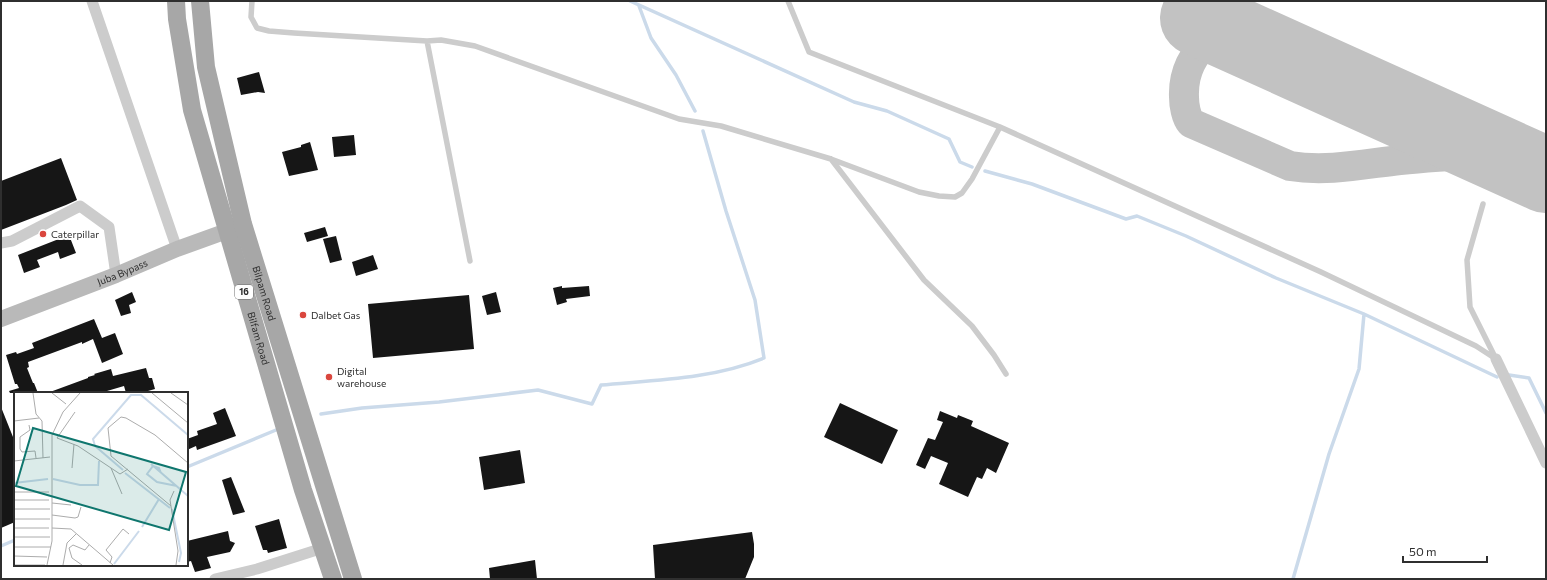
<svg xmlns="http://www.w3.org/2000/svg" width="1547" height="580" viewBox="0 0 1547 580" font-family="Commissioner,sans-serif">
<rect width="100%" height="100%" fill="#fff"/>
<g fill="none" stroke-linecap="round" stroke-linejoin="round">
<!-- stream -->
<path stroke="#cbdaea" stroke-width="3.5" d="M630,1L854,102L887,111L949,139L960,162L972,167
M639,6L651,38L676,75L695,111
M985,171L1032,184L1126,219L1137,216L1186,236L1276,278L1364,314L1497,377
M1509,375L1529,378L1546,413
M321,414L362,408L439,402L538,390L592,404L601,385C655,380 713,379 764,358L755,300L726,211L703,131
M187,467L276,430
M1,546L15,540
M1293,579L1329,454L1359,369L1364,314"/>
<!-- taxiway -->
<path stroke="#c2c2c2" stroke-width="30" d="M1320,74C1309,59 1299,43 1283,33C1275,28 1267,27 1257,27C1247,26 1233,26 1224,30C1219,32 1215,36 1211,39C1193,53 1183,73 1184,97C1184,105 1186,117 1191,123L1290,166C1327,172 1364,164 1400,160C1432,157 1465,155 1497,153"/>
<!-- runway -->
<path stroke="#c2c2c2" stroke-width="76" d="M1198,18L1546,175"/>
</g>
<!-- building -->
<path fill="#161616" d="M259,72L265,93L258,92L241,95L237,78Z
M354,135L356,155L334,157L332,137Z
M310,142L318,170L289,176L282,152L301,147V145Z
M61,158L77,200L66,205L1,230V181Z
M325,227L328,236L307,242L304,233Z
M69,235L76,253L60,259L58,252L37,260L40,267L24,273L18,255Z
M336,236L342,260L330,263L323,239Z
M373,255L378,269L356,276L352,262Z
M562,286V288L589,286L590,296L566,299L567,302L557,305L553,288Z
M132,292L136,302L129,305L131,313L121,316L115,300Z
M496,292L501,312L487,315L482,296Z
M469,295L474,349L373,358L368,304Z
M94,319L102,338L115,333L123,354L102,363L93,339L82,344V342L28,362L29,367L27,368L33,383H34L38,393H10L9,391L19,388L17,384H15L6,355L16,352L17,354L34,348L32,343Z
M146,368L149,378H152L155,389L141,393H126L124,386L107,391V393H50V392L88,378V377L95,375L94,374L111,369L113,376Z
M840,403L898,430L882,464L824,437Z
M1,407L15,442V522L1,528Z
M225,408L236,436L197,450L196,446L187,450V439L198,435L197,431L217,424L213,413Z
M940,411L957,418L958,415L973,421L971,426L1009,443L996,473L987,468L982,479L977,477L968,497L939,484L948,463L931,456L925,469L916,465L928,438L935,440L943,422L937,420Z
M520,450L525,483L484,490L479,457Z
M231,477L245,512L233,515L222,480Z
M279,519L287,548L268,553L267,550H263L255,526Z
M228,531L230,541L235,543L230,552L207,557L211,568L195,572L191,561L187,562V541Z
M752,532L754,544V557L745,579H655L653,545Z
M535,560L537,579H490L489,568Z"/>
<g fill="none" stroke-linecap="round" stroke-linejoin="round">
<!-- lane -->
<path stroke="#ccc" stroke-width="5.5" d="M252,1L251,17L257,28L269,31L294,33L427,41L441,40L475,46L679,119L721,126L831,159L919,192L939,196L955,197L962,193L972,179L1000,127
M788,1L809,52L1000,127L1321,272L1476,346L1496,359
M427,41L470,261
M831,159L924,280L972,326L994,355L1006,374
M1483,204L1467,260L1470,307L1496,359"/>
<!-- street -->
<path stroke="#ccc" stroke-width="11" d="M92,1L177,249
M1,243L12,241L80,206L109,227L116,275
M1496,359L1546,463
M215,579L257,569L323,548"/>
<!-- secondary -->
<path stroke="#b9b9b9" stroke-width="16" id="s1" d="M1,319L116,275L177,249L238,227"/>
<!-- primary -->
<g stroke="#a7a7a7" stroke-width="18">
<path id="s2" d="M176,1L177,19L192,110L303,490L333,579"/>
<path id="s3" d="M200,1L206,67L243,224L353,579"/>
</g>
</g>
<!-- markers -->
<g fill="#da463d" stroke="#fff" stroke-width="1.5">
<circle cx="43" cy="234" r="4"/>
<circle cx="303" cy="315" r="4"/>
<circle cx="329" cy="377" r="4"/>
</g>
<g text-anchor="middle" stroke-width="4" stroke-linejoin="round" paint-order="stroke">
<!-- shield labels -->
<rect fill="#fff" stroke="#6d6d6d" stroke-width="1" x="235" y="285" width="18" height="14" rx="3"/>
<g font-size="9" font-weight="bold" fill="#2f2f2f">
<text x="244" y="295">16</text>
</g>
<!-- poi labels -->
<g font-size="10" fill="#2f2f2f" stroke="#fff" text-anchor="start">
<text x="51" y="238">Caterpillar</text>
<text x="311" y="319">Dalbet Gas</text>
<text x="337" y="375">Digital<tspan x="337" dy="12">warehouse</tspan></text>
</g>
<!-- street labels -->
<g font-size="10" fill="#2f2f2f" stroke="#fff">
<text dy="4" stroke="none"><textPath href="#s1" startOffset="130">Juba Bypass</textPath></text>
<text dy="4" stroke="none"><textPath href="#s3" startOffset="300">Bilpam Road</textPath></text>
<text dy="4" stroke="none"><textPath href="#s2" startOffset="348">Bilfam Road</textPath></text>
</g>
</g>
<!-- overview -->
<g transform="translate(14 392)">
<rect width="174" height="174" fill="#fff"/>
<path fill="none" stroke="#cbdaea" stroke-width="2" d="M137,72L174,104M109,78L81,54L79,47L117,3H127L174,43M111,81L156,116M147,81L145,76L139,74L133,82L143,90L163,94M39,87L66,93H84L85,69M0,91L34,87M158,117L167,161L165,170M128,135L145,107M100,172L125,139"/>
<path fill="none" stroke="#acacac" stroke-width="1" d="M19,1L22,22L28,29L29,66M38,1L52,12M138,1L174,31M157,1L174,13M61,20L43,46L64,54L106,82L114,77M0,29L25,26M15,33L16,38L6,45V57L8,60L21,59L22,66M0,69L36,65M58,76L60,52M97,76L108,102M160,99L156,108L164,159L162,173M0,100H35M0,108H35M38,111L57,113M157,114L97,64L94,36L107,25L112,26L141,43L174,71M0,117H36M38,123L61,126L64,125L67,115M0,127H36M0,136H35M38,136L57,137L99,173M0,145H36M0,155H37M0,164L33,165M96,171L98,165L92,158L109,137L115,142M0,173H31M33,173L38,149V43L49,20L66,1M49,173L53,151L62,142M68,173L58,166L55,156L59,153L71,158L75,153"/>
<path fill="#0f766e" fill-opacity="0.15" stroke="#0f766e" stroke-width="2" d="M19,36L172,80L155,138L2,94Z"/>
<rect width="174" height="174" fill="none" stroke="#2f2f2f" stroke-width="2"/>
</g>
<!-- border -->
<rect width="1547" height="580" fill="none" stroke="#2f2f2f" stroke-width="4"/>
<!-- scale -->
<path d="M1403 556v6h84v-6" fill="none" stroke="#2f2f2f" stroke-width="2"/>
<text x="1409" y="556" font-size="12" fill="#2f2f2f" stroke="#ffffff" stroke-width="3" paint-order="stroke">50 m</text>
</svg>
